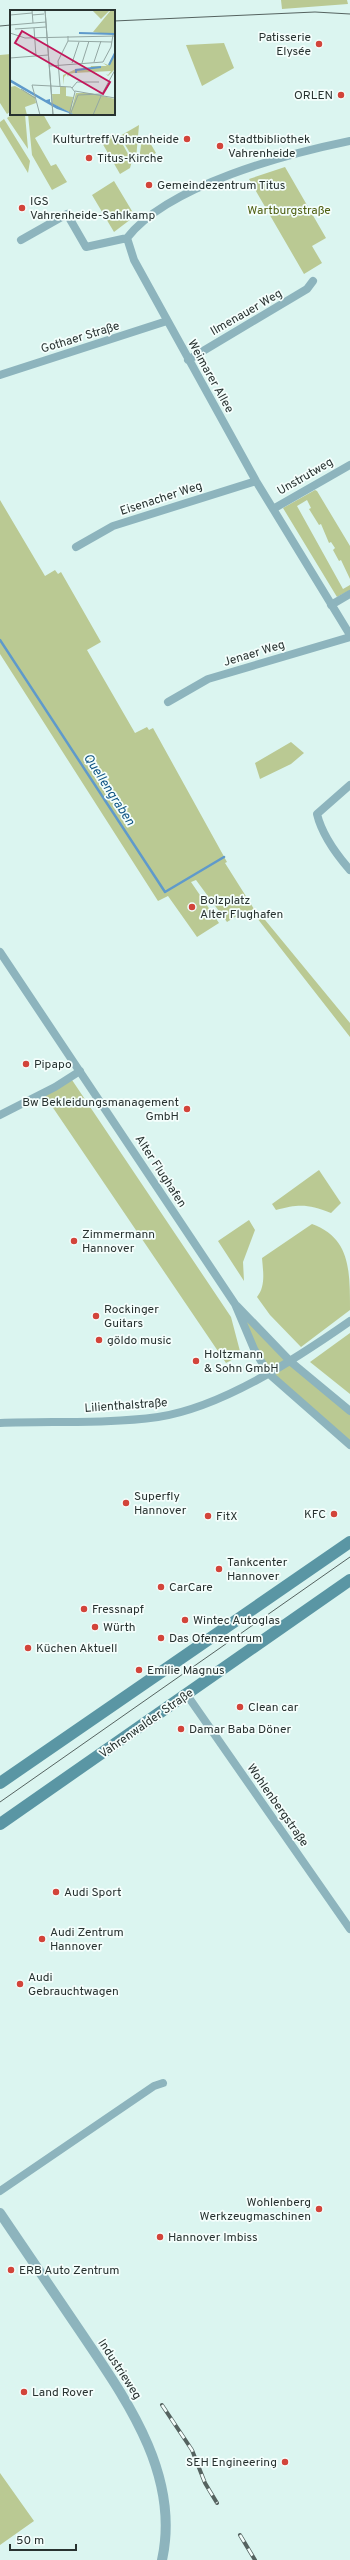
<svg xmlns="http://www.w3.org/2000/svg" width="350" height="2560" viewBox="0 0 350 2560" font-family="Overpass,sans-serif">
<rect width="100%" height="100%" fill="#dbf5f0"/>
<!-- green -->
<path fill="#bac993" d="M281,0H347L348,4L282,9Z
M224,43L234,68L202,86L186,45Z
M11,54V111L7,114L0,103V55Z
M13,114H25L28,149L7,118Z
M28,114H43L51,128L35,138L51,166L56,164L67,182L52,190L32,155Z
M4,119L30,161L28,173L0,127V122Z
M139,125L136,159L134,160L120,136Z
M113,134L118,136L132,161L130,168L120,174L101,141Z
M146,136L156,153L141,161L139,160L142,138Z
M285,167L326,238L312,246L322,263L304,274L249,179Z
M114,181L135,216L114,232L92,195Z
M315,490L317,491L350,546V579L341,560L339,561L333,550L335,548L331,542L329,543L321,524L319,525L309,509L311,508L307,500L297,506L343,589L350,585V590L337,597L283,508Z
M0,500L45,576L55,570L58,574L61,572L101,642L87,650L135,733L147,727L149,730L153,728L227,862L225,863L254,909L247,914L245,911L227,922L196,880L191,882L219,923L197,937L168,896L158,901L0,654Z
M291,742L304,753L291,764L260,779L255,763Z
M261,915L350,1023V1037L257,918Z
M70,1077L231,1317L241,1355L226,1363L43,1093Z
M319,1170L341,1203L331,1213C308,1204 299,1204 276,1210L272,1204Z
M249,1220L255,1230L243,1262L244,1281L218,1241Z
M312,1224C350,1238 350,1269 350,1310L301,1347L270,1315L257,1297C266,1286 263,1271 262,1258Z
M241,1320L253,1321L274,1345L350,1411V1445L274,1379Z
M350,1333V1394L310,1362Z
M0,2473L34,2521L0,2545Z"/>
<g fill="none" stroke-linecap="round" stroke-linejoin="round">
<!-- stream -->
<path stroke="#5f9acb" stroke-width="2.5" d="M0,640L165,892L224,857"/>
<!-- minor -->
<path stroke="#8db4bd" stroke-width="8" d="M127,238L134,260L256,481L350,635
M127,238C168,185 287,154 350,141
M21,240L67,214L86,247L127,238
M188,360L307,289L313,281
M0,375L167,321
M273,509L350,465
M76,547L113,526L256,481
M331,605L350,594
M168,702L208,679L350,637
M350,785L317,814C322,835 336,854 350,870
M0,952L235,1304L254,1349L268,1373L350,1445
M0,1115L55,1087L80,1071
M237,1306L291,1362L350,1411
M0,1423C52,1421 107,1424 158,1417C223,1407 297,1358 350,1321
M187,1695L350,1929
M0,2191L154,2086L163,2083"/>
<!-- tertiary -->
<path stroke="#8db4bd" stroke-width="10" d="M0,2213C26,2252 53,2291 80,2331C125,2398 181,2474 162,2560"/>
<!-- secondary -->
<path stroke="#5a96a4" stroke-width="12" d="M0,1783L350,1542
M0,1824L350,1580"/>
<!-- tram -->
<path stroke="#556360" stroke-width="1" d="M114,21L315,12L350,14
M0,26L11,25
M0,1802L350,1557"/>
<!-- rail casing -->
<g stroke="#556360" stroke-width="4">
<path id="rail" d="M162,2405L192,2450L205,2483L217,2503
M240,2535L255,2560"/>
</g>
<!-- rail -->
<use href="#rail" stroke="#f4fefc" stroke-width="2.5" stroke-dasharray="8" stroke-linecap="butt"/>
</g>
<!-- markers -->
<g fill="#d2443a" stroke="#f4fefc" stroke-width="1.5">
<circle cx="319" cy="44" r="4"/>
<circle cx="341" cy="95" r="4"/>
<circle cx="187" cy="139" r="4"/>
<circle cx="220" cy="146" r="4"/>
<circle cx="89" cy="158" r="4"/>
<circle cx="149" cy="185" r="4"/>
<circle cx="22" cy="208" r="4"/>
<circle cx="192" cy="907" r="4"/>
<circle cx="26" cy="1064" r="4"/>
<circle cx="187" cy="1109" r="4"/>
<circle cx="74" cy="1241" r="4"/>
<circle cx="96" cy="1316" r="4"/>
<circle cx="99" cy="1340" r="4"/>
<circle cx="196" cy="1361" r="4"/>
<circle cx="126" cy="1503" r="4"/>
<circle cx="334" cy="1514" r="4"/>
<circle cx="208" cy="1516" r="4"/>
<circle cx="219" cy="1569" r="4"/>
<circle cx="161" cy="1587" r="4"/>
<circle cx="84" cy="1609" r="4"/>
<circle cx="185" cy="1620" r="4"/>
<circle cx="95" cy="1627" r="4"/>
<circle cx="161" cy="1638" r="4"/>
<circle cx="28" cy="1648" r="4"/>
<circle cx="139" cy="1670" r="4"/>
<circle cx="240" cy="1707" r="4"/>
<circle cx="181" cy="1729" r="4"/>
<circle cx="56" cy="1892" r="4"/>
<circle cx="42" cy="1939" r="4"/>
<circle cx="20" cy="1984" r="4"/>
<circle cx="319" cy="2209" r="4"/>
<circle cx="160" cy="2237" r="4"/>
<circle cx="11" cy="2270" r="4"/>
<circle cx="24" cy="2392" r="4"/>
<circle cx="285" cy="2462" r="4"/>
</g>
<g text-anchor="middle" stroke-width="3.5" stroke-linejoin="round" paint-order="stroke">
<!-- poi labels -->
<g font-size="12" fill="#283230" stroke="#f4fefc" text-anchor="start">
<text x="311" y="41" text-anchor="end">Patisserie<tspan x="311" dy="14">Elysée</tspan></text>
<text x="333" y="99" text-anchor="end">ORLEN</text>
<text x="179" y="143" text-anchor="end">Kulturtreff Vahrenheide</text>
<text x="228" y="143">Stadtbibliothek<tspan x="228" dy="14">Vahrenheide</tspan></text>
<text x="97" y="162">Titus-Kirche</text>
<text x="157" y="189">Gemeindezentrum Titus</text>
<text x="30" y="205">IGS<tspan x="30" dy="14">Vahrenheide-Sahlkamp</tspan></text>
<text x="200" y="904">Bolzplatz<tspan x="200" dy="14">Alter Flughafen</tspan></text>
<text x="34" y="1068">Pipapo</text>
<text x="179" y="1106" text-anchor="end">Bw Bekleidungsmanagement<tspan x="179" dy="14">GmbH</tspan></text>
<text x="82" y="1238">Zimmermann<tspan x="82" dy="14">Hannover</tspan></text>
<text x="104" y="1313">Rockinger<tspan x="104" dy="14">Guitars</tspan></text>
<text x="107" y="1344">göldo music</text>
<text x="204" y="1358">Holtzmann<tspan x="204" dy="14">&amp; Sohn GmbH</tspan></text>
<text x="134" y="1500">Superfly<tspan x="134" dy="14">Hannover</tspan></text>
<text x="326" y="1518" text-anchor="end">KFC</text>
<text x="216" y="1520">FitX</text>
<text x="227" y="1566">Tankcenter<tspan x="227" dy="14">Hannover</tspan></text>
<text x="169" y="1591">CarCare</text>
<text x="92" y="1613">Fressnapf</text>
<text x="193" y="1624">Wintec Autoglas</text>
<text x="103" y="1631">Würth</text>
<text x="169" y="1642">Das Ofenzentrum</text>
<text x="36" y="1652">Küchen Aktuell</text>
<text x="147" y="1674">Emilie Magnus</text>
<text x="248" y="1711">Clean car</text>
<text x="189" y="1733">Damar Baba Döner</text>
<text x="64" y="1896">Audi Sport</text>
<text x="50" y="1936">Audi Zentrum<tspan x="50" dy="14">Hannover</tspan></text>
<text x="28" y="1981">Audi<tspan x="28" dy="14">Gebrauchtwagen</tspan></text>
<text x="311" y="2206" text-anchor="end">Wohlenberg<tspan x="311" dy="14">Werkzeugmaschinen</tspan></text>
<text x="168" y="2241">Hannover Imbiss</text>
<text x="19" y="2274">ERB Auto Zentrum</text>
<text x="32" y="2396">Land Rover</text>
<text x="277" y="2466" text-anchor="end">SEH Engineering</text>
</g>
<!-- park labels -->
<g font-size="12" fill="#4f5f11" stroke="#f4fefc">
<text x="289" y="214">Wartburgstraße</text>
</g>
<!-- street labels -->
<g font-size="12" fill="#283230" stroke="#f4fefc">
<text transform="translate(246 312) rotate(-30)" y="4">Ilmenauer Weg</text>
<text transform="translate(80 337) rotate(-17)" y="4">Gothaer Straße</text>
<text transform="translate(211 376) rotate(61)" y="4">Weimarer Allee</text>
<text transform="translate(305 476) rotate(-30)" y="4">Unstrutweg</text>
<text transform="translate(161 498) rotate(-18)" y="4">Eisenacher Weg</text>
<text transform="translate(254 653) rotate(-17)" y="4">Jenaer Weg</text>
<text transform="translate(161 1171) rotate(57)" y="4">Alter Flughafen</text>
<text transform="translate(126 1405) rotate(-4)" y="4">Lilienthalstraße</text>
<text transform="translate(146 1723) rotate(-35)" y="4">Vahrenwalder Straße</text>
<text transform="translate(278 1805) rotate(55)" y="4">Wohlenbergstraße</text>
<text transform="translate(120 2369) rotate(57)" y="4">Industrieweg</text>
</g>
<!-- water labels -->
<g font-size="13" font-style="italic" fill="#0f5483" stroke="#f4fefc">
<text transform="translate(110 789) rotate(57)" y="5">Quellengraben</text>
</g>
</g>
<!-- overview -->
<g transform="translate(10 10)">
<rect width="105" height="105" fill="#dbf5f0"/>
<path d="M82,0H100L91,9ZM101,0H105V25L83,22ZM105,43V59L98,66L96,64L98,65L101,61L64,63L59,64L58,67L57,64L54,67L53,75V65L66,59H80L81,56H97L93,53L98,55ZM5,76L25,87L26,93L15,97L17,105H0V77ZM50,76L56,77V86L63,87L61,101L66,83H80L105,89V105L63,104L43,94L42,84H50Z" fill="#bac993"/>
<path d="M0,69L36,90L40,89V92L65,105L47,99L0,72Z" fill="#5f9acb"/>
<path fill="none" stroke="#5f9acb" stroke-width="2" d="M69,23L105,24M99,55L105,43M66,63V60L91,57"/>
<path fill="none" stroke="#93a7a3" stroke-width="1" d="M22,0L23,13M35,0L43,105M35,0L43,105M0,5L22,3M22,5L34,4M0,15L36,12M24,18L26,46M5,19L36,17M0,23L15,28L105,26M58,31L102,32M0,48L38,45M84,52L91,31M62,53L69,32M72,53L79,31M40,56L93,52L101,37L103,25M22,75L61,77L65,82M22,75L30,105M50,76L48,51L58,31V26M62,78L67,72H89M11,79L25,88M65,81L105,88M59,105L65,82M60,105L68,85L92,84L105,60M83,105L91,86"/>
<path fill="#c2185b" fill-opacity="0.15" stroke="#c2185b" stroke-width="2" d="M12,21L100,72L93,84L5,33Z"/>
<rect width="105" height="105" fill="none" stroke="#283230" stroke-width="2"/>
</g>
<!-- scale -->
<path d="M10 2544v6h66v-6" fill="none" stroke="#283230" stroke-width="2"/>
<text x="16" y="2544" font-size="12" fill="#283230" stroke="#f4fefc" stroke-width="3" paint-order="stroke">50 m</text>
</svg>
